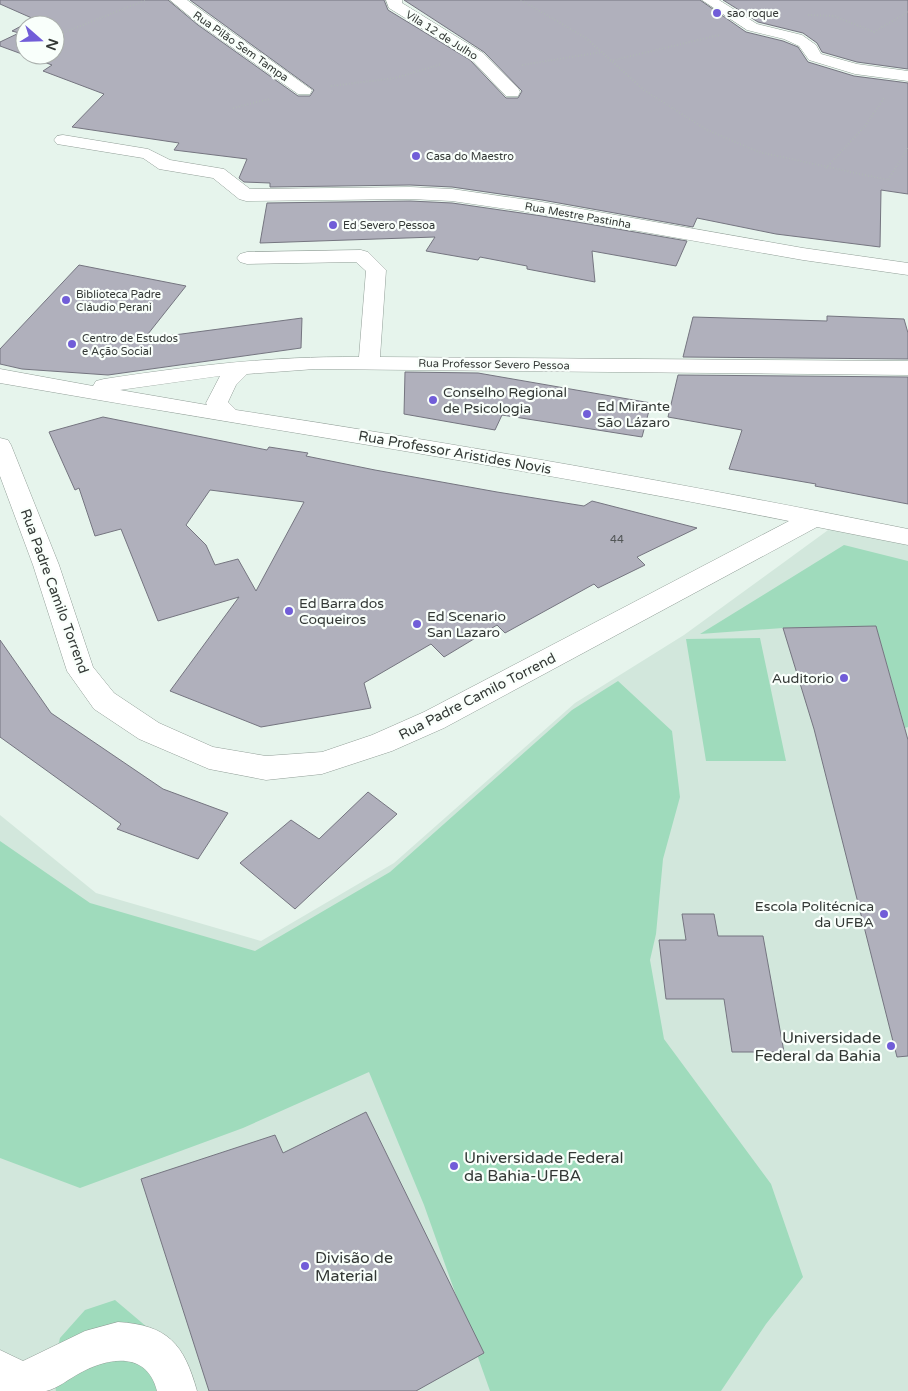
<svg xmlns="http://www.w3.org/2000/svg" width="908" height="1391" viewBox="0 0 908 1391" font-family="'Varela Round',sans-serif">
<rect width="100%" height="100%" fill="#e6f4ec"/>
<!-- built -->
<path fill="#d2e7dc" d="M835,525L908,542V1391H0V815L96,893L261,941L394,863L575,703L684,635Z"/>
<!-- green -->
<path fill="#9fdbbc" d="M844,545L908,561V727L905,728L876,626L783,628L700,634Z
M760,638L786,761H706L686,639Z
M618,681L672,731L680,797L663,859L656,934L650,960L664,1039L771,1184L803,1277L766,1324L721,1391H490L424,1205L369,1072L243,1128L80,1188L0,1158V841L90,903L255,951L390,872L572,710Z
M115,1300L154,1333L172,1391H56L52,1372L60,1338L85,1310Z"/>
<!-- building -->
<path fill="#b0b0bc" stroke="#757580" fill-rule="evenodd" d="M0,0H168L198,25L298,96H310L314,90L190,0H384L388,10L470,60L506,98H518L522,91L484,52L404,0H700L746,32L783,41L798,47L808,62L854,76L908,83V194L881,190L880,247L776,234L697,218L693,227L542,200L452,187L410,185L270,187V183L244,182L239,178L247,159L174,150L179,143L72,127L104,94L43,71L52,65L0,46V42L19,33L12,31L34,19L0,4ZM25,25H55V55H25Z
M723,0H908V69L857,62L822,52L817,43L803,33L758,22Z
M410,201L452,203L542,216L687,241L676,266L592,251L595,282L527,269V266L480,257L478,260L426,251L435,237L260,243L267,203Z
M79,265L186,286L144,339L302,318L301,348L108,375L22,369L0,364V349Z
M827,316L904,319L908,333V359L683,357L693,317L827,321Z
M405,372L478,373L651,403L642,437L502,415L495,430L404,414Z
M678,375L908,377V504L815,486L816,484L729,469L742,430L668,417Z
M103,417L267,450L269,447L308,453L306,456L375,470L497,492L584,506L592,501L697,528L637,557L645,565L598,588L594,584L505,633L497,625L444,657L431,644L364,683L371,708L261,727L170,691L239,597L158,621L121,529L95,536L79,488L75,490L49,432ZM210,490L304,502L256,591L238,559L215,565L206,545L186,525Z
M876,626L908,740V1056L897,1057L814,729L783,628Z
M0,640L51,713L163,789L228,813L198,859L117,829L121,824L0,737Z
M368,792L397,814L295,909L240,863L291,820L319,839Z
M682,914H714L718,936H763L784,1052H732L724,999H666L659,940H686Z
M366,1112L484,1353L416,1391H209L141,1179L275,1135L283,1153Z"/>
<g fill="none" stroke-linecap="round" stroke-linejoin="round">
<!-- minor casing -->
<g stroke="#929f98" stroke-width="1">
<path id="minor" d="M170,0H187L312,90L310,94H298L199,24Z
M386,0H402V3L483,53L518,88L520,92L518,96H506L471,59L389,8Z
M702,0H719L757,24L802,35L816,45L821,54L857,64L908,71V81L855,74L809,60L799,46L784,39L747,30Z
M63,135L148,149L170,160L224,169L250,189L410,187L452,189L542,202L803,248L908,263V275L803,260L542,214L452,201L410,199L246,201L239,199L213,178L159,169L143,158L57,144L54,140L57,136Z
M361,250L368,252L386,270L380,357L908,361V375L315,369L247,374L236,385L228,402L236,410C461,444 685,484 908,529V545L817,527L444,728L392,751L322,774L266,780L209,769L139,739L94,709L67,671L33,565L0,476V438L8,440L11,445L59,565L93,667L114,693L159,723L213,747L266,756L322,752L372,735L424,712L789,521C527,468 263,429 0,383V369L93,386L96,381L104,379C190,366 272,356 359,357L366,271L356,262L247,264L240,262L237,258L240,254L247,252ZM220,376L206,403L207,405L120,390Z
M118,1322C168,1325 184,1344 197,1391H157C147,1351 109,1357 80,1373C70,1378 57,1389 46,1391C32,1391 15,1391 0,1391V1350L23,1361L85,1331Z"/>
</g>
<!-- path -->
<path stroke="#afbab3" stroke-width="2" stroke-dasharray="0.5 2.5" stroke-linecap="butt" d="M521,0L586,38L644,90L707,130L759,152L888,180L908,148
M808,15L834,16L874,32L908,12
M55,36L146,0
M610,61L719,35
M522,65L602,52
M331,86L395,78L442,64
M233,108L269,99
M826,168L865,126L884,98"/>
<!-- minor -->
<use href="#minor" fill="#fff" fill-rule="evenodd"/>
</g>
<!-- markers -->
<g fill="#715dd8" stroke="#f9fffb" stroke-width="2">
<circle cx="717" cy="13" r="5"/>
<circle cx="416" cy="156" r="5"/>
<circle cx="333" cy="225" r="5"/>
<circle cx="66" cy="300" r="5"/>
<circle cx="72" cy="344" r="5"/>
<circle cx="433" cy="400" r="5"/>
<circle cx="587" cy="414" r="5"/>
<circle cx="289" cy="611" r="5"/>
<circle cx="417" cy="624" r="5"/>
<circle cx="844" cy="678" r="5"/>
<circle cx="884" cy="914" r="5"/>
<circle cx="891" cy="1046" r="5"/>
<circle cx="454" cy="1166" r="5"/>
<circle cx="305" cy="1266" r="5"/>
</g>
<g text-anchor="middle" stroke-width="4.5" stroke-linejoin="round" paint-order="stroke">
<!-- far-poi labels -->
<g font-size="11" fill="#333835" stroke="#f9fffb" text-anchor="start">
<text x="727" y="17">sao roque</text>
<text x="426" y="160">Casa do Maestro</text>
<text x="343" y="229">Ed Severo Pessoa</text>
<text x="76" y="298">Biblioteca Padre<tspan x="76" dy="13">Cláudio Perani</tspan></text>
<text x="82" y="342">Centro de Estudos<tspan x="82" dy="13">e Ação Social</tspan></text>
</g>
<!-- far-street labels -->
<g font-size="11" fill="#333835" stroke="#f9fffb">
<text transform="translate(442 35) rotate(32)" y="4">Vila 12 de Julho</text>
<text transform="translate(241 46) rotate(35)" y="4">Rua Pilão Sem Tampa</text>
<text transform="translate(578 215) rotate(10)" y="4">Rua Mestre Pastinha</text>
<text transform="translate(494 364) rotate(1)" y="4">Rua Professor Severo Pessoa</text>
</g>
<!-- number labels -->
<g font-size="11" fill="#525657">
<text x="617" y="543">44</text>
</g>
<!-- poi labels -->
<g font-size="14" fill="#333835" stroke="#f9fffb" text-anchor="start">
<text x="443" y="397">Conselho Regional<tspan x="443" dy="16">de Psicologia</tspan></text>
<text x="597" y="411">Ed Mirante<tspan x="597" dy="16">São Lázaro</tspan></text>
<text x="299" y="608">Ed Barra dos<tspan x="299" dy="16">Coqueiros</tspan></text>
<text x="427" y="621">Ed Scenario<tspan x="427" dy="16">San Lazaro</tspan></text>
<text x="834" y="683" text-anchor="end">Auditorio</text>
<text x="874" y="911" text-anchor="end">Escola Politécnica<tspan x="874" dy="16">da UFBA</tspan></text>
</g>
<!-- street labels -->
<g font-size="14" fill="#333835" stroke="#f9fffb">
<text transform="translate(455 452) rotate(10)" y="5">Rua Professor Aristides Novis</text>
<text transform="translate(55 591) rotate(70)" y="5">Rua Padre Camilo Torrend</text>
<text transform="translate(477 696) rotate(-27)" y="5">Rua Padre Camilo Torrend</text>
</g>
<!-- near-poi labels -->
<g font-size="16" fill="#333835" stroke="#f9fffb" text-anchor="start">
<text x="881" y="1043" text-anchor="end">Universidade<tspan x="881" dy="18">Federal da Bahia</tspan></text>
<text x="464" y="1163">Universidade Federal<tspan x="464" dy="18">da Bahia-UFBA</tspan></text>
<text x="315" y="1263">Divisão de<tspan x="315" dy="18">Material</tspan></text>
</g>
</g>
<!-- north arrow -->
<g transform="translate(40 40) rotate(110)"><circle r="24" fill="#f9fffb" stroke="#aaafac"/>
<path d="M0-4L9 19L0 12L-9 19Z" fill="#715dd8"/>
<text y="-8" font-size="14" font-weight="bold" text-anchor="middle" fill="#333835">N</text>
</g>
</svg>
